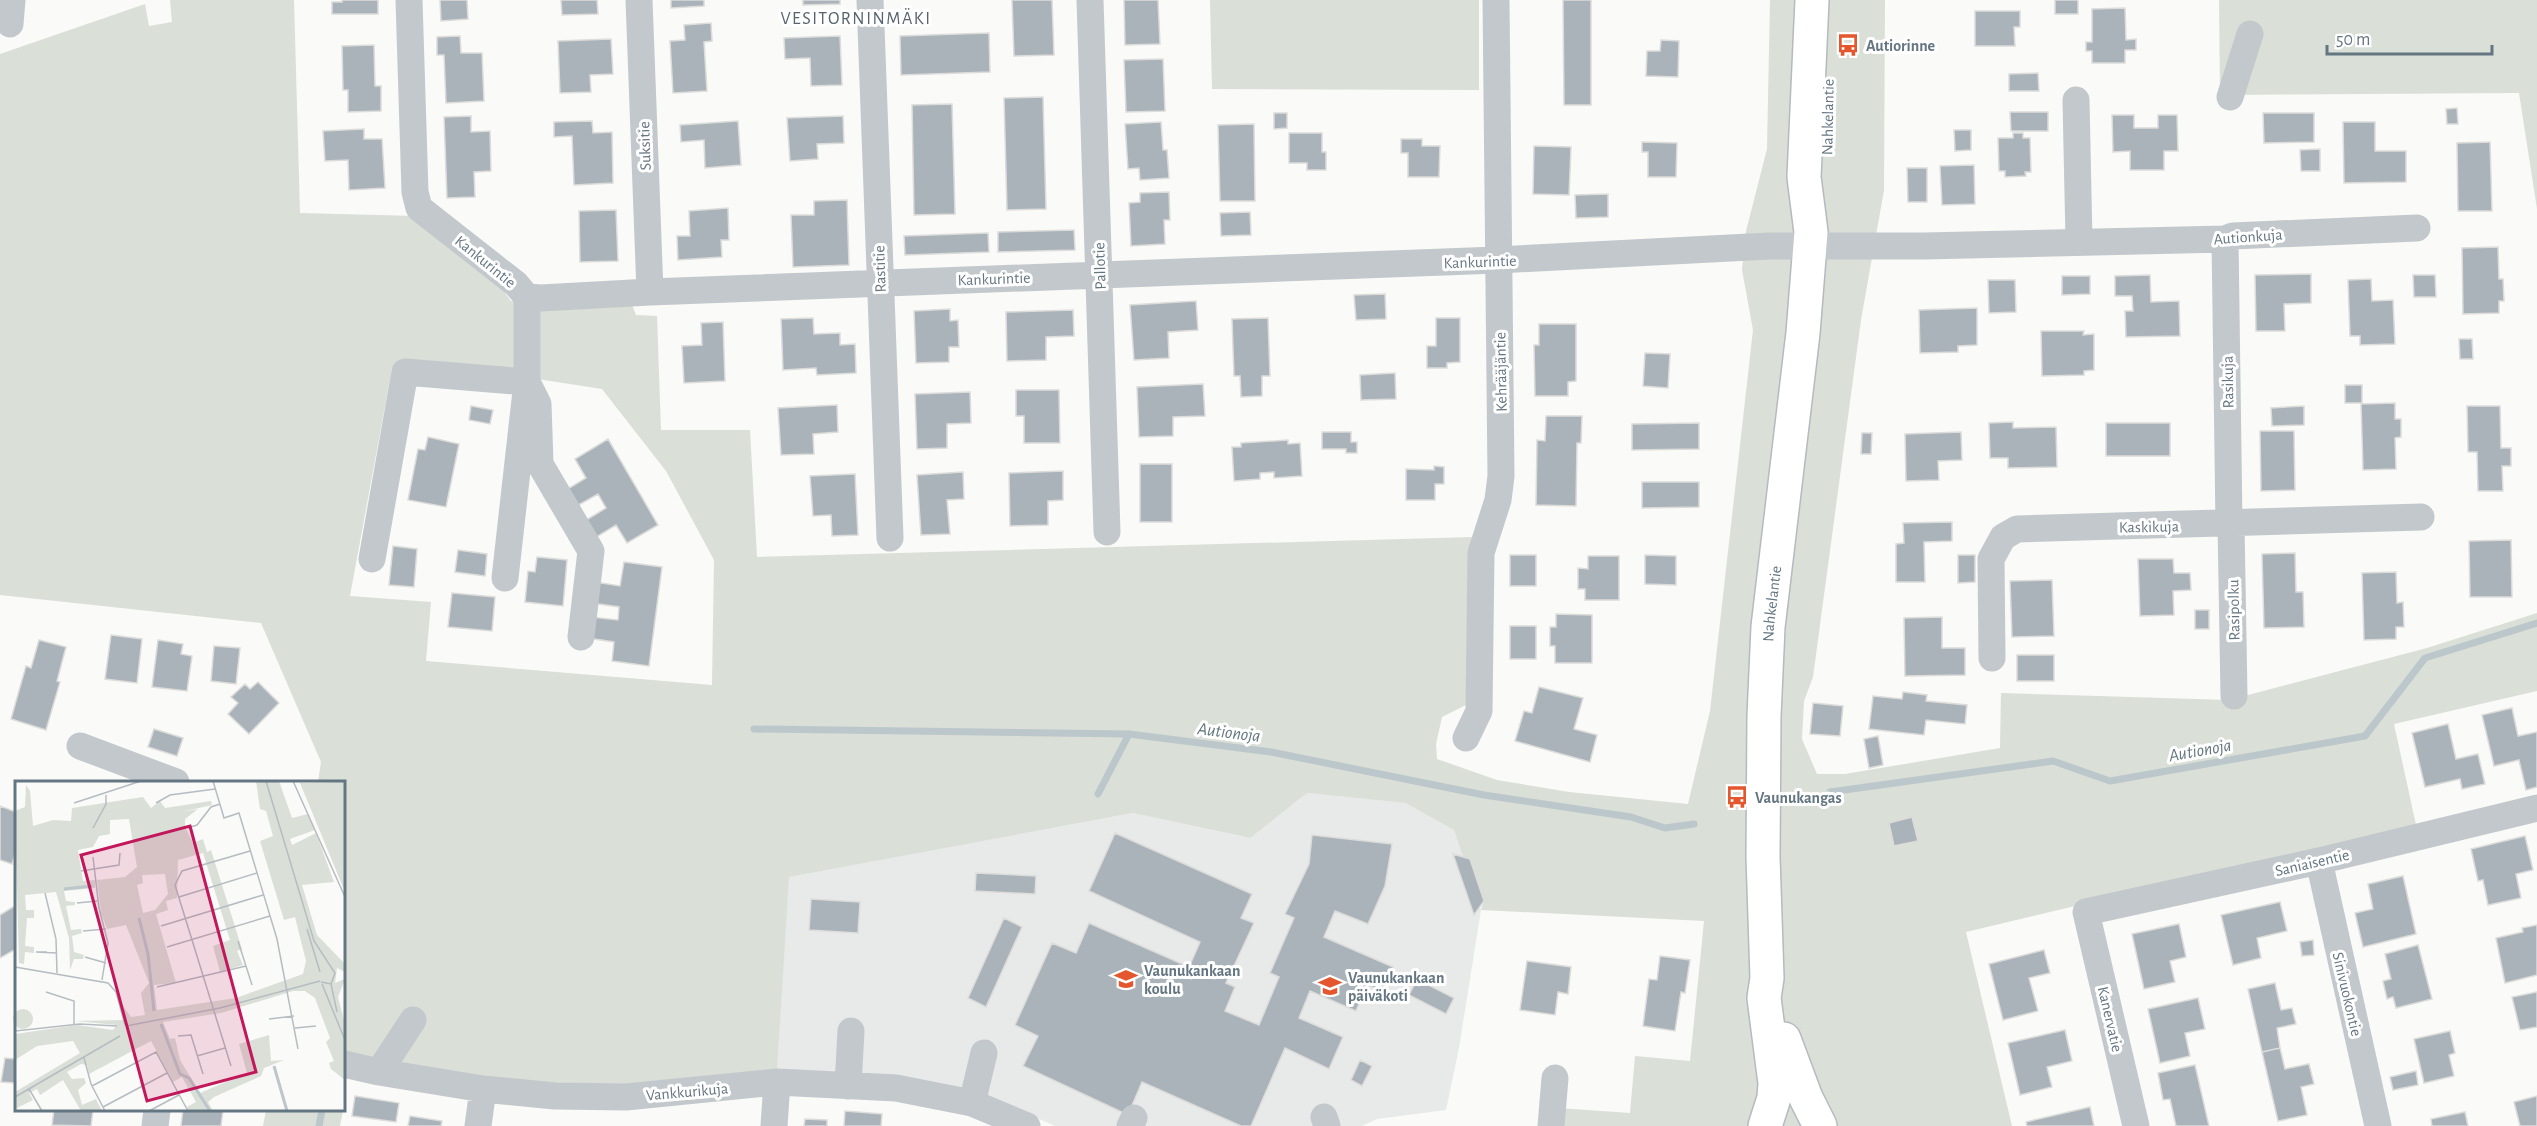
<svg xmlns="http://www.w3.org/2000/svg" width="2537" height="1126" viewBox="0 0 2537 1126" font-family="'Alegreya Sans',sans-serif">
<rect width="100%" height="100%" fill="#fafaf8"/>
<!-- built -->
<path fill="#e8e9e9" d="M1307,793L1407,803L1454,830L1481,910L1459,1048L1446,1110L1377,1119L1362,1126H1055L1005,1104L777,1071L788,877L1133,813L1249,838Z"/>
<!-- green -->
<path fill="#dadfd7" d="M170,0H294L300,213L415,216L498,283L511,301L524,303L523,378L392,368L350,596L431,602L426,661L712,685L714,560L666,471L602,389L531,378L532,304L631,302L636,315L657,316L661,430H750L757,557L1473,537L1466,705L1442,717L1436,744L1437,759L1497,780L1569,792L1688,804L1710,711L1753,330L1742,270L1745,235L1767,149L1770,0H1885L1884,190L1861,320L1813,677L1804,701L1802,739L1817,774H1845L2000,748L2001,693L2229,700L2427,648L2537,613V691L2394,724L2416,825L1966,932L2012,1126H1565L1560,1120L1558,1108L1630,1113L1635,1056L1690,1061L1704,921L1481,910L1484,901L1470,859L1463,857L1454,830L1406,803L1307,793L1250,838L1133,813L789,877L777,1071L609,1089L484,1080L344,1051V782H318L321,762L261,623L0,595V54L145,4L149,26L172,22Z
M1210,0H1479V90L1212,89Z
M2219,0H2537V209L2519,93L2220,95Z
M266,1110H343L340,1126H263Z"/>
<g fill="none" stroke-linecap="round" stroke-linejoin="round">
<!-- stream -->
<path stroke="#bbc7cb" stroke-width="7" d="M754,729L1129,734L1271,752L1484,795L1631,817L1665,828L1694,824
M1830,792L2053,761L2110,781L2365,736L2425,658L2537,623
M1098,794L1129,734
M319,1126L322,1110"/>
</g>
<!-- building -->
<path fill="#aab3b9" stroke="#dcdcda" stroke-width="1.5" d="M342,0H378V14H332V2H342Z
M440,0H467L468,19L441,21Z
M561,0H597L598,14L562,15Z
M671,0H704V6L671,8Z
M803,0H840V4L803,5Z
M1012,0H1052L1054,55L1014,56Z
M1124,0H1158L1160,44L1125,45Z
M1563,0H1591V105H1564Z
M2055,0H2078V14H2055Z
M2125,8L2126,40L2136,39V50H2125V63H2092V51H2086V42H2092V9Z
M1975,11H2020V27H2014L2015,46H1975Z
M711,23L712,41L704,42L707,91L673,93L670,41L685,40L684,25Z
M989,33L990,72L901,75L900,36Z
M460,36L461,53H482L484,101L446,103L444,55H437V37Z
M840,36L842,85L811,86L810,58L785,59L784,38Z
M611,39L613,74L590,75L591,92L560,93L558,41Z
M1661,40L1679,41L1678,77L1646,76L1647,51H1660Z
M374,45L375,86H381V111L348,112V90H343L342,46Z
M1163,59L1165,111L1126,112L1124,60Z
M2038,73L2039,91H2009V74Z
M1043,97L1046,209L1007,210L1004,98Z
M952,104L955,214L914,215L912,105Z
M2457,108L2458,124H2447L2446,109Z
M2010,112H2048V131H2011Z
M1274,113H1287V128L1274,129Z
M2263,113H2314V142L2264,143Z
M2112,115H2134V128H2158V115H2177L2178,151H2164V170H2130V151L2113,152Z
M471,116V132L490,131L491,171L474,172L475,197L447,198L444,117Z
M843,116L844,143L817,144L818,159L790,161L787,118Z
M592,121L593,133L612,132L613,183L574,185L572,136L554,137V122Z
M738,121L741,165L705,168L704,140L681,142L680,125Z
M1161,122L1163,150H1167L1169,178L1140,180L1139,168L1128,169L1125,124Z
M2343,122H2375V151H2406V182L2344,183Z
M1254,124L1255,201H1220L1218,125Z
M364,129V139H382L385,188L349,190L348,160L325,161L323,131Z
M1954,130H1971V150L1955,151Z
M1289,133H1322V152H1326V170H1307V163H1289Z
M2013,133H2023V138H2030L2031,172H2025L2026,176L2005,177V171H1999L1998,138H2013Z
M1401,139H1422V146H1440L1439,177H1408V153H1401Z
M1642,142L1677,143L1676,177H1648V152H1642Z
M2490,142L2492,211H2458L2457,143Z
M1534,146L1571,147L1569,195L1533,194Z
M2320,149V171H2301L2300,150Z
M1974,165L1975,204L1942,205L1940,166Z
M1907,168H1927V202H1908Z
M1169,192L1170,220H1164L1165,244L1131,246L1129,203L1140,202V193Z
M1608,194V217L1576,218L1575,195Z
M847,200L849,265L793,267L791,215H814V201Z
M728,208L729,240H721L722,257L678,260L677,236H690L689,211Z
M616,210L618,261L580,262L579,211Z
M1250,212L1251,235L1221,236L1220,213Z
M1074,230L1075,250L998,252V232Z
M988,233L989,252L905,255L904,236Z
M2498,247L2499,279H2503L2504,301H2499V313L2463,314L2462,248Z
M2311,274V303L2284,304L2285,331H2256L2255,275Z
M2150,275L2151,302L2179,301L2180,336L2126,337L2125,311H2133L2132,296H2115V276Z
M2413,275H2435L2436,297H2414Z
M2062,276H2090V294L2062,295Z
M2371,279L2372,301L2393,300L2395,344L2360,345V336H2350L2348,280Z
M1988,280H2015L2016,312L1989,313Z
M1385,294L1386,319L1356,320L1354,295Z
M1196,301L1198,330L1168,332L1169,358L1134,360L1130,305Z
M1977,308V345L1958,346V352L1920,353L1919,310Z
M950,309V321L958,320L959,347H949V362L916,363L914,311Z
M1073,310L1074,336L1046,337V360L1007,361L1006,312Z
M813,318L814,334L840,333V345L855,344L856,373L817,375L816,368L783,370L781,319Z
M1268,318L1270,376H1262V396L1241,397L1240,376H1234L1232,319Z
M1436,318H1460V362L1447,363V368H1427V346H1436Z
M723,322L725,381L684,383L682,346L702,345L701,323Z
M1539,324H1576V381L1568,382V396H1535L1534,345H1539Z
M2041,331H2084L2083,335L2094,334V370L2084,371V375L2042,376Z
M2459,339H2472L2473,359H2460Z
M1645,353L1670,354L1668,388L1643,386Z
M1395,373L1396,399L1361,400L1360,375Z
M1203,384L1205,416L1173,417V436L1139,437L1137,387Z
M2345,385H2362V403H2345Z
M1016,390H1059L1060,443H1024V416H1016Z
M970,392L971,423L947,424V448L917,449L915,394Z
M2395,403V419H2401V437L2395,438L2396,469L2363,470L2361,404Z
M837,405L838,432L813,434L814,454L781,455L778,408Z
M471,406L493,410L490,424L469,420Z
M2304,406V425L2272,426L2271,408Z
M2467,406H2500L2501,448H2511V466H2502L2503,491H2478L2477,452H2468Z
M1546,416H1582L1581,443H1577L1576,506L1536,505L1537,440L1545,441Z
M2013,422V428L2056,427L2057,467L2008,468V458H1990L1989,423Z
M1699,423V449L1632,450V424Z
M2106,423H2170V456H2106Z
M2260,431H2294L2295,490L2261,491Z
M1322,432H1351V442H1357V453H1346V449H1322Z
M1961,432L1962,460L1938,461L1939,480L1906,481L1905,434Z
M1862,433H1872L1871,454H1861Z
M428,437L459,444L446,507L408,500L418,449L425,450Z
M608,439L658,525L627,543L616,525L593,539L583,522L606,508L598,494L575,507L566,490L586,478L575,459Z
M1288,440V444L1300,443L1302,476L1274,478V472L1260,473V479L1234,481L1232,447H1241V443Z
M1140,464H1172V522H1140Z
M1434,466L1444,467V484H1435V500H1406V469L1434,470Z
M1063,471V500L1048,501V525L1010,526L1009,473Z
M963,472L964,499L947,500L950,534L921,535L917,475Z
M855,474L858,535L832,536L831,515L813,516L810,476Z
M1642,482H1699V507L1642,508Z
M1952,522V541L1924,542L1925,582H1896V544L1904,543L1903,523Z
M2511,540L2512,597H2470L2469,541Z
M393,546L417,549L414,587L389,585Z
M458,550L487,554L485,576L455,572Z
M2295,553L2296,592H2303L2304,627L2264,628L2262,554Z
M1510,555H1536V586H1510Z
M1645,555L1676,556V585L1645,584Z
M1958,555H1975V582L1958,583Z
M1588,556H1619V600H1585V589H1578V568L1588,569Z
M537,557L567,560L563,606L525,602L528,571L535,572Z
M2138,559H2173L2174,573H2190L2191,590L2173,591L2174,615L2140,616Z
M624,562L662,567L649,666L612,661L614,642L588,638L591,617L618,620L619,607L592,603L595,582L620,586Z
M2396,572L2397,603L2403,602L2404,627H2396V639L2364,640L2362,573Z
M2052,580L2054,636L2012,637L2010,581Z
M452,593L495,597L492,631L448,627Z
M2195,610H2209V629H2195Z
M1556,614L1592,615V663H1555V646H1550V627H1556Z
M1942,617V648H1965V675L1905,676L1904,618Z
M1510,626H1536V659H1510Z
M111,635L142,639L137,683L105,679Z
M39,640L66,647L57,681L60,682L46,730L11,719L26,666L31,668Z
M158,640L183,644L181,654L192,656L187,691L152,687Z
M214,646L240,648L236,684L211,681Z
M2017,655H2054V681H2017Z
M258,682L279,703L249,734L228,714L238,703L231,697L245,684L250,689Z
M1539,687L1583,698L1574,729L1597,735L1590,762L1515,741L1524,711L1532,713Z
M1903,692L1927,695L1926,701L1967,705L1965,724L1926,720L1924,735L1869,729L1873,696L1902,699Z
M1813,703L1843,706L1840,736L1810,734Z
M2512,708L2518,736L2537,732V787L2526,790L2519,760L2494,766L2482,715Z
M2448,724L2456,759L2478,754L2485,784L2462,789L2460,779L2425,787L2412,733Z
M154,729L183,738L177,756L148,747Z
M1878,736L1883,765L1869,768L1864,739Z
M0,806L16,812V850L12,864L0,860Z
M1912,817L1918,841L1894,846L1889,823Z
M1115,833L1252,894L1241,918L1254,923L1226,983L1235,987L1225,1011L1259,1025L1279,977L1270,973L1294,918L1285,914L1309,864L1312,835L1392,844L1385,886L1368,924L1335,911L1324,937L1393,967L1383,991L1367,985L1356,1011L1310,991L1299,1018L1343,1037L1329,1069L1285,1048L1251,1126H1241L1142,1082L1128,1115L1023,1066L1038,1036L1015,1025L1052,943L1076,953L1089,923L1189,967L1200,942L1089,891Z
M2525,836L2533,870L2516,874L2521,898L2488,905L2483,880L2478,881L2471,849Z
M1453,854L1470,859L1484,901L1474,915Z
M976,873L1036,876L1035,894L975,891Z
M2403,876L2416,934L2363,947L2355,913L2373,909L2368,884Z
M811,899L860,902L858,933L809,930Z
M2280,902L2287,931L2257,938L2261,958L2233,965L2221,915Z
M16,905V949L0,958V915Z
M1004,918L1022,927L986,1007L968,998Z
M2179,924L2186,957L2170,961L2175,982L2144,989L2132,934Z
M2537,925V975L2505,983L2496,938L2523,932L2522,928Z
M2313,940L2314,955L2302,956L2300,942Z
M2418,945L2432,999L2396,1008L2393,997L2387,999L2383,981L2391,979L2385,954Z
M2044,950L2050,973L2029,978L2038,1011L2003,1020L1989,964Z
M1660,956L1690,960L1685,993L1681,992L1675,1031L1643,1026L1649,979L1657,980Z
M1527,961L1571,967L1568,994L1558,992L1555,1015L1520,1010Z
M1417,979L1454,998L1446,1014L1409,995Z
M2275,983L2281,1010L2292,1008L2296,1024L2277,1028L2280,1048L2262,1052L2248,989Z
M2537,992V1027L2520,1030L2512,997Z
M2198,998L2205,1029L2185,1033L2190,1056L2160,1063L2148,1009Z
M2065,1030L2072,1061L2047,1067L2052,1087L2020,1095L2008,1043Z
M2450,1031L2455,1053L2449,1055L2454,1076L2424,1083L2414,1039Z
M2280,1048L2285,1069L2309,1064L2314,1084L2301,1087L2307,1115L2278,1121L2262,1052Z
M5,1058L16,1059V1083L1,1082Z
M1360,1060L1372,1066L1362,1086L1351,1080Z
M2195,1065L2209,1126H2176L2170,1099L2163,1100L2158,1073Z
M2416,1071L2418,1085L2393,1090L2390,1077Z
M355,1096L399,1103L396,1122L352,1116Z
M2537,1096V1126H2520L2514,1102Z
M2090,1107L2094,1126H2027L2026,1122Z
M54,1110H93L91,1126L52,1125Z
M183,1110H223L221,1126H181Z
M845,1111L882,1114L881,1126H844Z
M2465,1112L2468,1126H2432L2431,1119Z
M410,1116L442,1121L441,1126H408Z
M805,1119L827,1120V1126H804Z"/>
<g fill="none" stroke-linecap="round" stroke-linejoin="round">
<!-- major casing -->
<g stroke="#b5babe" stroke-width="36">
<g id="major">
<path d="M1784,1039L1806,1098L1820,1126"/>
<path id="s1" d="M1765,1126L1774,1098L1775,1083L1764,998L1767,978L1763,857L1764,716L1768,627L1803,333L1811,232L1804,177L1812,0"/>
</g>
</g>
<!-- minor -->
<path stroke="#c3c8cc" stroke-width="27" d="M409,0L415,192L419,208L516,284L527,297L541,298L650,292L1497,260L1769,246H1924L2225,239L2233,236L2417,228
M639,0L650,292
M870,0L890,538
M1090,0L1107,532
M10,24L12,0
M2230,97L2250,34
M2076,100L2079,241
M2225,239L2229,525
M527,297V382L538,404L540,464L591,551L581,637
M2231,524L2234,696
M372,559L405,372L527,382L505,578
M1992,658L1991,559L2003,537L2017,529L2421,517
M1466,738L1479,711L1481,553L1498,500L1501,476L1496,0
M80,746L176,782
M2319,861L2378,1126
M344,1064L379,1072L483,1089L555,1096L626,1097L777,1082L896,1088L972,1103L1027,1126
M379,1072L413,1020
M848,1086L851,1031
M972,1103L984,1053
M1324,1117L1327,1126
M155,1126L157,1110
M478,1126L483,1089
M774,1126L777,1082
M1130,1126L1134,1118
M1551,1126L1555,1078
M2136,1126L2086,912L2319,861L2537,808"/>
<!-- major -->
<use href="#major" stroke="#fff" stroke-width="33"/>
</g>
<!-- icons -->
<defs>
<g id="bus-bare" transform="scale(1.8)"><path d="M-5-6H5V4H4V6H2V4H-2V6H-4V4H-5ZM-3.5-4V0h7V-4ZM-3.5 1.2v1.5H-2V1.2ZM2 1.2v1.5H3.5V1.2Z" fill="#e4572e" stroke="#fff" stroke-width="2.5" paint-order="stroke"/></g>
<g id="school-bare" transform="scale(1.8)"><path d="M0-5L7-2L0 1L-7-2ZM-4 1L0 2.5L4 1V4Q0 6-4 4Z" fill="#e4572e" stroke="#fff" stroke-width="2.5" paint-order="stroke"/></g>
</defs>
<g fill-rule="evenodd">
<use href="#bus-bare" x="1848" y="45"/>
<use href="#bus-bare" x="1737" y="797"/>
<use href="#school-bare" x="1126" y="979"/>
<use href="#school-bare" x="1330" y="986"/>
</g>
<g text-anchor="middle" stroke-width="6" stroke-linejoin="round" paint-order="stroke">
<!-- poi labels -->
<g font-size="16" font-weight="bold" fill="#657683" stroke="#fff" text-anchor="start">
<text x="1866" y="51">Autiorinne</text>
<text x="1755" y="803">Vaunukangas</text>
<text x="1144" y="976">Vaunukankaan<tspan x="1144" dy="18">koulu</tspan></text>
<text x="1348" y="983">Vaunukankaan<tspan x="1348" dy="18">päiväkoti</tspan></text>
</g>
<!-- street labels -->
<g font-size="16" fill="#657683" stroke="#fff">
<text transform="translate(1827 117) rotate(-89)" y="6">Nahkelantie</text>
<text transform="translate(644 146) rotate(-92)" y="6">Suksitie</text>
<text transform="translate(2248 236) rotate(-4)" y="6">Autionkuja</text>
<text transform="translate(486 261) rotate(39)" y="6">Kankurintie</text>
<text transform="translate(1480 261) rotate(-2)" y="6">Kankurintie</text>
<text transform="translate(1099 266) rotate(-92)" y="6">Pallotie</text>
<text transform="translate(879 269) rotate(-92)" y="6">Rastitie</text>
<text transform="translate(994 278) rotate(-2)" y="6">Kankurintie</text>
<text transform="translate(1500 372) rotate(-91)" y="6">Kehrääjäntie</text>
<text transform="translate(2227 382) rotate(-91)" y="6">Rasikuja</text>
<text transform="translate(2149 526) rotate(-1)" y="6">Kaskikuja</text>
<text dy="6" stroke="none"><textPath href="#s1" startOffset="525">Nahkelantie</textPath></text>
<text transform="translate(2233 610) rotate(-91)" y="6">Rasipolku</text>
<text transform="translate(2312 862) rotate(-13)" y="6">Saniaisentie</text>
<text transform="translate(2348 994) rotate(77)" y="6">Sinivuokontie</text>
<text transform="translate(2111 1019) rotate(77)" y="6">Kanervatie</text>
<text transform="translate(687 1091) rotate(-5)" y="6">Vankkurikuja</text>
</g>
<!-- neighbourhood labels -->
<g font-size="18" letter-spacing="1.5" fill="#57646e" stroke="#fff">
<text x="856" y="24">VESITORNINMÄKI</text>
</g>
<!-- water labels -->
<g font-size="18" font-style="italic" fill="#60757c" stroke="#fff">
<text transform="translate(1229 732) rotate(7)" y="6">Autionoja</text>
<text transform="translate(2200 750) rotate(-10)" y="6">Autionoja</text>
</g>
</g>
<!-- overview -->
<g transform="translate(15 781)">
<rect width="330" height="330" fill="#fafaf8"/>
<path d="M241,0H264L277,37L293,33L300,49L275,58L277,64L301,52L319,101L287,104L302,154L330,183V191L322,187L320,202L330,198L323,216L330,243V299L316,288L314,282L319,280L311,261L315,257L300,217L290,210H278L206,232L148,241L155,258L160,257L165,279L185,312L232,292L224,263L254,254L256,280L269,279L249,287L246,295L199,316L193,321L198,330H174L172,326L181,321L167,296L158,301L136,260L74,293L72,284L66,283L52,291L57,298L69,297L71,302L63,309L67,324L81,318L87,330H66L48,299L25,314L22,308L14,312L18,319L0,328V311L65,272L58,260L22,265L0,279V253L62,244L98,249L102,244L60,240L109,239L108,225L116,236L130,234L126,212L134,202L111,144L92,148L86,132L82,99L110,96L122,86L114,38L95,39V53L84,55L78,66L63,69L68,100L80,99V107L49,110L51,120L60,121V124L51,125L56,149L66,148L67,152L57,155L59,171L69,174L68,178H59L55,189L54,157L41,111L10,114L11,129H19V137H12L10,165L19,166V172L10,171L9,183L4,182L0,30L10,26L11,4L15,10L18,45L38,39L56,40L57,27L115,18L128,16L136,27L145,20L150,27L196,20L197,24L166,31L183,28L170,38V46L178,62L188,58L192,71L196,69L227,168L222,170L228,184L205,191L198,165L215,159L188,72L163,79L162,117L151,120L153,129L141,133L161,202L139,204L142,229L221,217L288,193L291,180L280,136L269,139L245,60L258,55L251,30L245,28ZM150,93L153,113L140,129L128,132L122,104L128,102L127,94ZM330,1V111L285,2ZM-2 238a10 10 0 1 1 20 0a10 10 0 1 1-20 0Z" fill="#dadfd7" fill-rule="evenodd"/>
<path fill="none" stroke="#bbc7cb" stroke-width="3" d="M49,108L77,105M124,137L133,173L139,230M146,243L165,293L174,297L195,330M259,285L272,330"/>
<path fill="none" stroke="#b5bdc2" stroke-width="1.5" d="M198,0L209,37L224,32L262,158L283,268M251,0L299,160L320,192L316,203L306,201M278,0L330,116M59,22L126,0M141,22L155,14L200,8M78,47L91,23V14M173,47L182,44L196,26L205,23M78,76L84,127L93,162L87,199M66,90L104,84L105,72M30,112L41,158L42,192M164,116L242,92M62,122L82,120M146,145L248,114M292,148L305,191M68,150L91,148M223,160L237,204M152,166L255,135M32,171H21L42,172M70,176L91,182M0,186L93,202L101,211L110,244M307,203L330,259M316,203L322,231M142,206L231,185M31,211L59,220V243M254,238L279,235M111,245L205,227L305,200M280,247L301,245M0,250L65,243L102,245M163,255L176,254L188,293M182,275L210,267M69,277L76,303L90,330M216,285L160,104L167,90L235,70M77,305L141,271L173,330M14,308L27,330M0,316L105,255M88,326L152,292M134,330L164,314"/>
<path fill="#c2185b" fill-opacity="0.15" stroke="#c2185b" stroke-width="3" d="M175,45L241,291L132,320L66,74Z"/>
<rect width="330" height="330" fill="none" stroke="#657683" stroke-width="3"/>
</g>
<!-- scale -->
<path d="M2327 45v9h165v-9" fill="none" stroke="#657683" stroke-width="3"/>
<text x="2336" y="45" font-size="18" fill="#657683" stroke="#ffffff" stroke-width="4.5" paint-order="stroke">50 m</text>
</svg>
